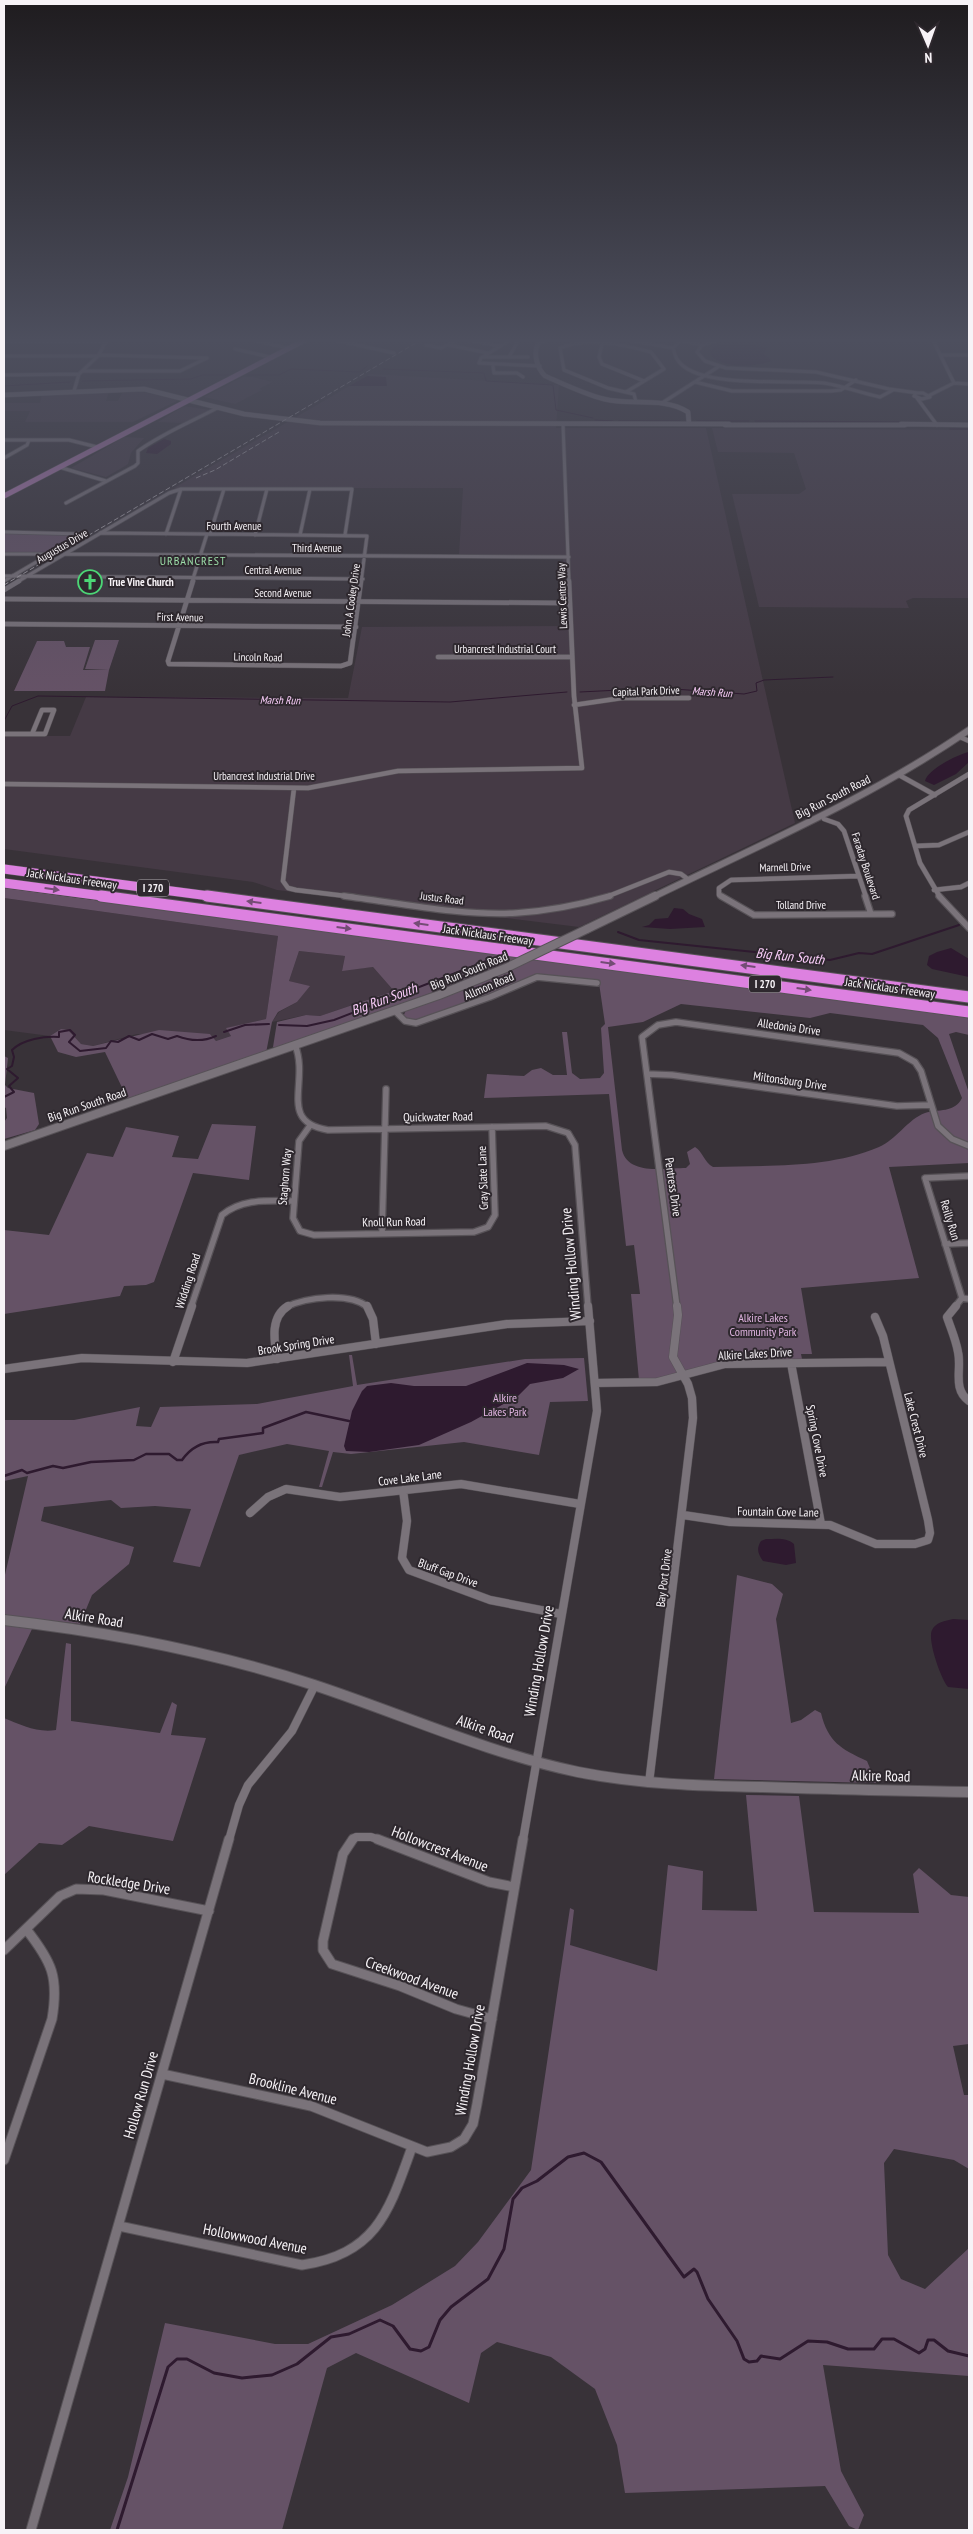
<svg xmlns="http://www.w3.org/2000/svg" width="973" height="2534" viewBox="0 0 973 2534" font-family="'PT Sans Narrow',sans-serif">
<rect width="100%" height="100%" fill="#383238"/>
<!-- built -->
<path fill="#453a45" d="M370,374L559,385L556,428H706L795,823L579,927L277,890L253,882L4,849V736H70L86,697L348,698L362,627L567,626L563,555H459L463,488H174Z
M243,377H253L272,382L259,389L262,390L235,404L204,397Z
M109,391L106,401H118L123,391H128L143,392L179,400L133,422H25L30,411H4V403H40L42,395Z
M184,406L210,410L184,423L158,422Z
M712,428L969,430V598H913L906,601L909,608L759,607L732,494H799L806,489L794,453L718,452Z
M124,437L144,438L131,453L128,464L120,469L106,477L71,468Z
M4,898L278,936L266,1019L227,1028L231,1036L216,1041L210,1034H137L93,1046L81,1044L61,1029L50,1036L4,1030Z
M299,951L345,956L342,970L373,967L394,991L320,1016L306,1015L272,1022L279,1012L297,1002L309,986L289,981Z"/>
<!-- green -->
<path fill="#655266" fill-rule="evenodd" d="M4,534H75L79,536L47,553H4Z
M95,640H119L109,670L85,669Z
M37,641H64L66,647H90L83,670H109L105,691H14Z
M4,888L520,957L470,979L276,1048L273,1047L277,1022L306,1015L320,1016L394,991L373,967L342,971L345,956L299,951L289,981L310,986L297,1002L278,1012L272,1022L266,1053L128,1100L105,1052L76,1057L58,1052L50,1036L61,1029L68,1030L81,1044L93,1046L159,1030L210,1034L216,1041L231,1036L226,1028L266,1019L278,936L4,898Z
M533,959L969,1018V1035L956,1032L949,1034L969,1093V1163L889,1167L919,1278L801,1288L812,1354H801L802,1359L726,1361L656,1379L639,1380L631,1294H640L634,1245L626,1246L609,1094L484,1098L487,1074L524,1076L532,1070L541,1068L553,1075H567L562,1032H567L572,1073L580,1079L600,1078L604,1073L601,1028L605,1024L599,983L542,976L412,1022L403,1017L406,1010L476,985ZM681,1004L810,1018L830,1013L923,1025L938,1038L962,1098C955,1113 938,1109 925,1113C908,1119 896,1140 879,1147C827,1169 768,1165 713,1167C704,1162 703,1152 695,1147L687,1152L690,1164L686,1168C667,1168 628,1176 622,1150L608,1027L643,1022Z
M4,1056L8,1058L5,1085L8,1088L34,1093L39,1124L35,1130L4,1139V1122L7,1118L6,1108L4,1107Z
M212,1124L256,1126L249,1180L193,1173L154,1282L146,1285L124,1286L120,1296L4,1314V1230L49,1235L87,1153L113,1157L126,1127L179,1136L172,1157L198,1159Z
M349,1355H352L357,1385L525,1359L584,1358L588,1401L550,1402L539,1455L464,1442L351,1454L333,1452L322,1487H319L329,1451L287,1444L239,1455L200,1567L173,1562L191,1509L155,1506L121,1508L111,1500L44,1507L41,1521L134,1547L129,1564L92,1595L80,1624L4,1615V1579L28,1476L4,1481V1420H74L140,1407L136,1426L151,1427L160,1407L257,1404L353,1386Z
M737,1575L772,1584L783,1594L776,1619L791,1723L801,1720L815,1710L821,1713C828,1742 841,1749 867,1761L876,1783L714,1779Z
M4,1625L32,1629L4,1689Z
M66,1643L71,1644V1721L160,1733L172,1702L177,1705L171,1735L206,1738L173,1841L89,1826L62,1845L39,1843L4,1875V1718C21,1725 37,1733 56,1730Z
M746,1795L799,1796L814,1912L919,1913L913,1874L919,1868L951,1895L969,1897V2044L953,2046L964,2095H969V2169L954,2160L894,2149L884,2163L888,2255L901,2279L925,2289L969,2248V2376L823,2365L841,2471L864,2515L858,2530L849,2526L825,2486L625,2493L617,2445L595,2389L551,2357L497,2342L481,2353L469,2403L356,2353L327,2368L282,2530H110L128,2477L165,2323L275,2344H308L392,2305L455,2266L478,2242L531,2170L570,1908L574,1910L570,1945L657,1971L668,1865L703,1871L702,1910L757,1911Z"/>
<!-- water -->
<path fill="#2e1a2f" d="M735,343L767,347L764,354L772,361C754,367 727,369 711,356L710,351L715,346Z
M367,376L386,377L387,386H349Z
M164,439L171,441V444L157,454L146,453L148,448Z
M969,752V762L956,774L934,785L925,781C927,770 958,754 969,752Z
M674,908L683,909L689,914L702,919L705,927L670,929L642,927L649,925L655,919L668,918Z
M951,948L969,959V977L932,969L927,965L929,956L937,952Z
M527,1363L564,1365L579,1369L563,1378L530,1384L518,1396L471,1422L419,1445L369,1452L346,1451L344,1446L352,1411L362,1391L367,1386L391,1383L414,1386H466Z
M766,1539C776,1539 786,1537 794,1544L796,1563L786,1565L763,1561C758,1554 756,1549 761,1541Z
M953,1619L969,1620V1689L948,1687C941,1679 927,1640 932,1630C936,1622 945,1621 953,1619Z"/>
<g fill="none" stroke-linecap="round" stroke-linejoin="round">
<!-- stream-far3 -->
<path stroke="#2e1a2f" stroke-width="1" d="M383,369L484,373L486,381L553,385L556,410L593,418
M247,375H279L291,369L360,372L367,366
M82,381L191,379L202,375H228
M4,386L70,382
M595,420L613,421
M619,421H680
M697,421H749
M755,421L912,422
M950,429H969
M580,692L660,688L744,694L757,691L756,683L764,680L833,677
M4,721L12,706L38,696L450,702L567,692"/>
<!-- stream-far2 -->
<path stroke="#2e1a2f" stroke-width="2" d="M618,932L639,940L830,960L859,953L872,954L959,925
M279,1025L307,1026L334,1020L489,960
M224,1032L245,1025L269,1024
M4,1097L14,1092L9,1086L18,1078L7,1069L12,1066L14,1057L12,1050C23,1039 45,1036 59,1037V1032L70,1030L75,1035L69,1042L80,1051L106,1048L111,1041L118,1042L129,1036L139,1040L152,1034L168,1039L177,1036C190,1041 203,1042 216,1036"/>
<!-- stream-far1 -->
<path stroke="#2e1a2f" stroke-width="2.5" d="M4,1476L22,1470L27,1473L53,1466L63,1468L91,1462L134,1460L146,1454H169L177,1460H182C191,1447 202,1441 218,1442L219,1439L263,1433V1428L306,1412L349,1421"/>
<!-- stream -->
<path stroke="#2e1a2f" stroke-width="3" d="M117,2530L168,2367L177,2359H187L214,2373L242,2378L272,2375L297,2364L331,2337L349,2334L380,2320L393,2326L410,2349L421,2351L429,2347L440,2320L451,2307L488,2279L504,2249L513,2199L522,2188L537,2181L568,2157L584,2153L601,2162L684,2277L694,2269L697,2272L708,2299L737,2341L744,2359L749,2362L757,2361L761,2356L780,2359L808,2341L827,2342L848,2349H874L882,2339H894L919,2353L925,2349L928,2340H934L948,2351L969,2356"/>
<!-- street-far4 casing -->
<g stroke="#575257" stroke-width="4.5">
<path id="street-far4" d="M252,340L288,348
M335,340L394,353
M468,340L499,346
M510,340L481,358L479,363L540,366
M628,340L673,348
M679,340L702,345
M681,340L673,348C674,351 675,356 677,359C695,390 792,379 824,383C843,386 861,393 880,397L893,390
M718,340L702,345L697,352L705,361L726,368L816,372L889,389L918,393
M4,341H107
M602,344L599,357L602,364L644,381
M426,345L441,348L457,340
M449,345L488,353
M235,349L270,357
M99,355L207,358
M941,355H969
M4,356H98
M482,357H528
M509,357L518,341L510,340
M493,366L494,373H517L523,377
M83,371H180L207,358
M4,375L79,374
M695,382L732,391H831L841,390L856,380
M954,383L969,384
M74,391L79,374L98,356L107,340
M626,392L664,369L651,352C624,345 587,336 560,348L564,370L608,388L634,394L636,402
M916,393H923L930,397L922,399L914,396Z
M930,395L954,383L933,340
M917,398L937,425
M662,403L718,367
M563,424L569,582
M4,440H69L97,447
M4,458L27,445L29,440
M59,467L106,481
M66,503L135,466L138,463V451C163,433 191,422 219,407
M4,532L82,534
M100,533L207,534
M166,534L181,489
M207,534L367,536L361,582
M210,534L224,489
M255,535L267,489
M300,535L310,489
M4,554H48
M65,554L569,557
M4,576L363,579
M4,581L84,534
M17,582L169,493L181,489H352L345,535
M192,582L207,534"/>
</g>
<!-- street-far3 casing -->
<g stroke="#575257" stroke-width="5.5">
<path id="street-far3" d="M193,581L168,661L169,664L341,666L350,663L361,581
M4,590L19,581
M4,599L562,603
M4,624L356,627
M438,657H572
M574,705L622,698H689
M42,710H54L45,734H32Z
M4,734H32
M960,737L969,741
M899,775L935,795
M4,784L308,788L398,771L582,768L574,696L569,581
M294,788L283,881L288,888L296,890L354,897
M824,819L838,824L844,831L866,897
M916,846L939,845L969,832
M934,890L961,887L969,883
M606,897L669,872L681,874L689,880
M723,897L719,895V888L731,880L859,876
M940,897L920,863L906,816L909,810L969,774"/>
</g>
<!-- street-far2 casing -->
<g stroke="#575257" stroke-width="8">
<path id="street-far2" d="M344,896C399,903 461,916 516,913C548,911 579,905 610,896
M721,896L754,915L892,914
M865,896L871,914
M939,896L969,928
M395,1011L405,1021L416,1023L490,997L537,977L597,983
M295,1045C310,1082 277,1122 328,1130L546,1126L568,1133L575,1145L588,1307
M647,1074L672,1075L897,1106L931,1105
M309,1127L299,1141L293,1218L300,1231L314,1235L474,1232L488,1227L495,1215L492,1127
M382,1233L386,1089
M945,1244L969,1243
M962,1298L969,1299
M191,1307L222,1215C243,1198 268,1201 294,1201
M286,1307C307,1297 349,1292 368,1307
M677,1307L642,1037L658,1025L676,1022L899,1053L915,1062L921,1071L938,1126L952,1139L969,1146
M955,1307L962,1298L925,1178L969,1176"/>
</g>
<!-- street-far1 casing -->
<g stroke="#575257" stroke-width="9">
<path id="street-far1" d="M367,1306L373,1319L376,1344
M956,1306L947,1317C951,1329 956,1340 958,1352C962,1369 952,1389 969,1401
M277,1359C274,1340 270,1317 288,1306
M173,1362L192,1306
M791,1363L821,1524
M4,1369L82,1358L247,1363L507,1324L590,1321
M595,1383L657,1382L725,1364L889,1362
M403,1490L407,1521L402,1558L409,1570L490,1600L561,1614
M250,1513L268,1497L286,1489L340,1497L461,1484L580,1504
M683,1515L730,1522L830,1525L876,1544H915L928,1540L930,1533L928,1520L883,1336L875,1317
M649,1783L693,1418L692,1398L688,1384L673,1357L678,1315L677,1306
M229,1840L239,1805L248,1785L292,1731L315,1685
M352,1840L356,1837H371L380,1840
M523,1840L597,1411L588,1306"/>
</g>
<!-- street casing -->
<g stroke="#575257" stroke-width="11">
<path id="street" d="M353,1839L343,1854L323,1941V1950L332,1964L400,1986L456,2009L492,2019
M377,1839L489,1882L514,1887
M4,1950L60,1896L76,1889L104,1890L209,1911
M162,2074L311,2106L427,2152L451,2147L464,2139L473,2124L477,2104L523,1839
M4,2160L52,2019C59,1977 52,1962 26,1929
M119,2226L302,2265C377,2254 389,2211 412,2147
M31,2530L229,1839"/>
</g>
<!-- secondary-far3 casing -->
<g stroke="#575257" stroke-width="5.5">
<path id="secondary-far3" d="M544,340L538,343C533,354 537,368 545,376C564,384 584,394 604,399C631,406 663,396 688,412L689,424
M4,395L144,389L244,414L320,423L729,424
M901,424L969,425
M725,425H905"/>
</g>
<!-- secondary-far2 casing -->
<g stroke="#575257" stroke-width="8">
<path id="secondary-far2" d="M653,897C760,845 870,798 969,730"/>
</g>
<!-- secondary-far1 casing -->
<g stroke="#575257" stroke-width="10">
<path id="secondary-far1" d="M587,929L655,896
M4,1146L439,995L506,968"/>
</g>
<!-- secondary casing -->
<g stroke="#575257" stroke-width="12">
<path id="secondary" d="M4,1620C109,1632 213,1652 314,1685C402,1714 487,1753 578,1772C638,1784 700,1786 761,1787C830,1789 900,1791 969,1792"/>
</g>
<!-- primary casing -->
<g stroke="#575257" stroke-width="6">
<path id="primary" d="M4,496L305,340"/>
</g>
<!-- highway-far1 casing -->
<g stroke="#575257" stroke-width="10">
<path id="highway-far1" d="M4,869L217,897
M4,883L110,897"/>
</g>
<!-- highway casing -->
<g stroke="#575257" stroke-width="13">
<path id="highway" d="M101,896L969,1012
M207,896L969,997"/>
</g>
<!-- street-far4 -->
<use href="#street-far4" stroke="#7a737a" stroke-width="3"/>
<!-- street-far3 -->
<use href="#street-far3" stroke="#7a737a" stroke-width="4.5"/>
<!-- street-far2 -->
<use href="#street-far2" stroke="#7a737a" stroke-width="5.5"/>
<!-- street-far1 -->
<use href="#street-far1" stroke="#7a737a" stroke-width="8"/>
<!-- street -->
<use href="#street" stroke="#7a737a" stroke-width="9"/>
<!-- secondary-far3 -->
<use href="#secondary-far3" stroke="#7a737a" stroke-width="4.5"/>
<!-- secondary-far2 -->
<use href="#secondary-far2" stroke="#7a737a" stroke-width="6"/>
<!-- secondary-far1 -->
<use href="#secondary-far1" stroke="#7a737a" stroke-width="8"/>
<!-- secondary -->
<use href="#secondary" stroke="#7a737a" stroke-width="10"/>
<!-- primary -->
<use href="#primary" stroke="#b57bb7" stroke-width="5"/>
<!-- highway-far1 -->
<use href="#highway-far1" stroke="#dd81e0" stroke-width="9"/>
<!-- highway -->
<use href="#highway" stroke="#dd81e0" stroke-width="11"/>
<!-- rail -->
<path stroke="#aaa5aa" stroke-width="1" stroke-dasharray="5 2.5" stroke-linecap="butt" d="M196,478L215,470L279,432
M4,585L421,340"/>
<!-- secondary-bridge casing -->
<g stroke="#575257" stroke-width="10" stroke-linecap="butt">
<path id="secondary-bridge" d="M506,968L587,929"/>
</g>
<!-- secondary-bridge -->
<use href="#secondary-bridge" stroke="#7a737a" stroke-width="8"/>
</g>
<!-- one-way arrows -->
<defs><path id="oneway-solid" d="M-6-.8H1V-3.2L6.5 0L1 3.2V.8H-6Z" transform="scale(1.25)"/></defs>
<g fill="#744c75">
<use href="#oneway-solid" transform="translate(52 889) rotate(8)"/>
<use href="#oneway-solid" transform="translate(254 902) rotate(-173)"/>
<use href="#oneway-solid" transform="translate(421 924) rotate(-173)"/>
<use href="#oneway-solid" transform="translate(344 928) rotate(7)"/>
<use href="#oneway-solid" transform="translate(608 963) rotate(7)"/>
<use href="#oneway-solid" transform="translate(748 966) rotate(-173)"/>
<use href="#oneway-solid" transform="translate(804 989) rotate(8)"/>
</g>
<!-- sky -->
<linearGradient id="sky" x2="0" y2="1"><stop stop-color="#1f1c1f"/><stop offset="0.49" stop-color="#4d4f5e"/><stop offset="1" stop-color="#4d4f5e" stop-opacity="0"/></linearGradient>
<rect width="973" height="694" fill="url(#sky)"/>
<!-- icons -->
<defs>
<g id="church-ring" transform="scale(1.25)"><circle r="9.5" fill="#2e282e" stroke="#4cd676" stroke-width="1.5"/><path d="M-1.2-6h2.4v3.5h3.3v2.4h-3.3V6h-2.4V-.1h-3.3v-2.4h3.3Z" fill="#4cd676"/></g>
</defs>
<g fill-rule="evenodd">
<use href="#church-ring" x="90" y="582"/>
</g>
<g text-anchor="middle" stroke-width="4" stroke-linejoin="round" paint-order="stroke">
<!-- far-street labels -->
<g font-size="11" fill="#f7f3f7" stroke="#2e282e">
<text x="234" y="530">Fourth Avenue</text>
<text transform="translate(62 546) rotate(-30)" y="4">Augustus Drive</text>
<text x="317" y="552">Third Avenue</text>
<text x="273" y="574">Central Avenue</text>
<text x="283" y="597">Second Avenue</text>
<text transform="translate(562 596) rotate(-92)" y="4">Lewis Centre Way</text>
<text transform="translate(351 600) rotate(-82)" y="4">John A Cooley Drive</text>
<text transform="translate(180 617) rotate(1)" y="4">First Avenue</text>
<text x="505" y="653">Urbancrest Industrial Court</text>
<text transform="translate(258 657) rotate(1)" y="4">Lincoln Road</text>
<text transform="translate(646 691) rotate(-2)" y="4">Capital Park Drive</text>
<text x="264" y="780">Urbancrest Industrial Drive</text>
<text transform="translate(866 866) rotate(72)" y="4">Faraday Boulevard</text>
<text transform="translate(785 867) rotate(-1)" y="4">Marnell Drive</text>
<text transform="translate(442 898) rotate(7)" y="4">Justus Road</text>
<text x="801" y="909">Tolland Drive</text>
</g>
<!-- far-poi labels -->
<g font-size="11" font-weight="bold" fill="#f7f3f7" stroke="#2e282e" text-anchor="start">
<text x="108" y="586">True Vine Church</text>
</g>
<!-- far-water labels -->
<g font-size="11" font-style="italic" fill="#fccffc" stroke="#2e282e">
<text transform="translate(712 692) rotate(4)" y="4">Marsh Run</text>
<text transform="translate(280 700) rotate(1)" y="4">Marsh Run</text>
</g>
<!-- shield labels -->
<g fill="#2e282e" stroke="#bbb6bb" stroke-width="1">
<rect x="137" y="879.5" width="32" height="17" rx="4"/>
<rect x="749" y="975.5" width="32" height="17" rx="4"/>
</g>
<g font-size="11" font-weight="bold" fill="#f7f3f7">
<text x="153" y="892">I 270</text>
<text x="765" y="988">I 270</text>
</g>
<!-- far-quarter labels -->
<g font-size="12" letter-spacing="1" fill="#9cdea9" stroke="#2e282e">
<text x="193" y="565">URBANCREST</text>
</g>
<!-- street labels -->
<g font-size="12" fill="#f7f3f7" stroke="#2e282e">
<text transform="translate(833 797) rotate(-27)" y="4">Big Run South Road</text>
<text transform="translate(72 879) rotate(8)" y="4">Jack Nicklaus Freeway</text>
<text transform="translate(488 935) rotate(8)" y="4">Jack Nicklaus Freeway</text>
<text transform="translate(469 971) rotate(-22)" y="4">Big Run South Road</text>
<text transform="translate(489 986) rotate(-23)" y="4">Allmon Road</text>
<text transform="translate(890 988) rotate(8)" y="4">Jack Nicklaus Freeway</text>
<text transform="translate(789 1027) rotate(8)" y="4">Alledonia Drive</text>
<text transform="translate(790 1081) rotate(8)" y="4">Miltonsburg Drive</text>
<text transform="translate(87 1105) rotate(-19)" y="4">Big Run South Road</text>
<text transform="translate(438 1117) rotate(-1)" y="4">Quickwater Road</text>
<text transform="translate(285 1177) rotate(-85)" y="4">Staghorn Way</text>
<text transform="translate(483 1178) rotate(-92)" y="4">Gray Slate Lane</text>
<text transform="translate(673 1187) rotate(82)" y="4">Pentress Drive</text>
<text transform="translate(950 1220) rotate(73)" y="4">Reilly Run</text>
<text transform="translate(394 1222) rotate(-1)" y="4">Knoll Run Road</text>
<text transform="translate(188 1281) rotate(-72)" y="4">Widding Road</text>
<text transform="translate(296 1345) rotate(-9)" y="4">Brook Spring Drive</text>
<text transform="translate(755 1354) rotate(-3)" y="4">Alkire Lakes Drive</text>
<text transform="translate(916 1425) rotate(76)" y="4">Lake Crest Drive</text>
<text transform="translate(817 1441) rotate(79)" y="4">Spring Cove Drive</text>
<text transform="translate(410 1478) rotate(-7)" y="4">Cove Lake Lane</text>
<text transform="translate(778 1512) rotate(1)" y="4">Fountain Cove Lane</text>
<text transform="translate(448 1573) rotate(20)" y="4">Bluff Gap Drive</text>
<text transform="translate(664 1578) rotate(-83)" y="4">Bay Port Drive</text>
</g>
<!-- park labels -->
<g font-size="12" fill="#e0b4e1" stroke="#2e282e">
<text x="763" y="1322">Alkire Lakes<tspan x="763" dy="14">Community Park</tspan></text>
<text x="505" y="1402">Alkire<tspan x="505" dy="14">Lakes Park</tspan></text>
</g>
<!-- water labels -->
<g font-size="14" font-style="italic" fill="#fccffc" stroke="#2e282e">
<text transform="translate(790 956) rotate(6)" y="5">Big Run South</text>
<text transform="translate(384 999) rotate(-20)" y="5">Big Run South</text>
</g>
<!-- near-street labels -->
<g font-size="15" fill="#f7f3f7" stroke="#2e282e">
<text transform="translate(571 1264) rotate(-95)" y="5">Winding Hollow Drive</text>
<text transform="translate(94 1618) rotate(9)" y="5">Alkire Road</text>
<text transform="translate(539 1661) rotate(-80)" y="5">Winding Hollow Drive</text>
<text transform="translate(485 1729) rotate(19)" y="5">Alkire Road</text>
<text transform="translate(881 1776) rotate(1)" y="5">Alkire Road</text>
<text transform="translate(440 1849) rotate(21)" y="5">Hollowcrest Avenue</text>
<text transform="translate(129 1883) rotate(9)" y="5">Rockledge Drive</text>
<text transform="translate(412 1978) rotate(20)" y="5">Creekwood Avenue</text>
<text transform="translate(470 2060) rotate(-80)" y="5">Winding Hollow Drive</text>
<text transform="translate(293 2089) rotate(14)" y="5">Brookline Avenue</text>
<text transform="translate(141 2095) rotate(-74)" y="5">Hollow Run Drive</text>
<text transform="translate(255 2239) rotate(11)" y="5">Hollowwood Avenue</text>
</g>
</g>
<!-- border -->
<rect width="973" height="2534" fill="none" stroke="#f7f3f7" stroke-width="10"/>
<!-- north arrow -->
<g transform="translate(928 45) rotate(178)" stroke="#2e282e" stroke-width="4" paint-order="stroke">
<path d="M0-4L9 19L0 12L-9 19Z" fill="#f7f3f7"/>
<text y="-8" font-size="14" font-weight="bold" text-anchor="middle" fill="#f7f3f7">N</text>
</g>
</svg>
